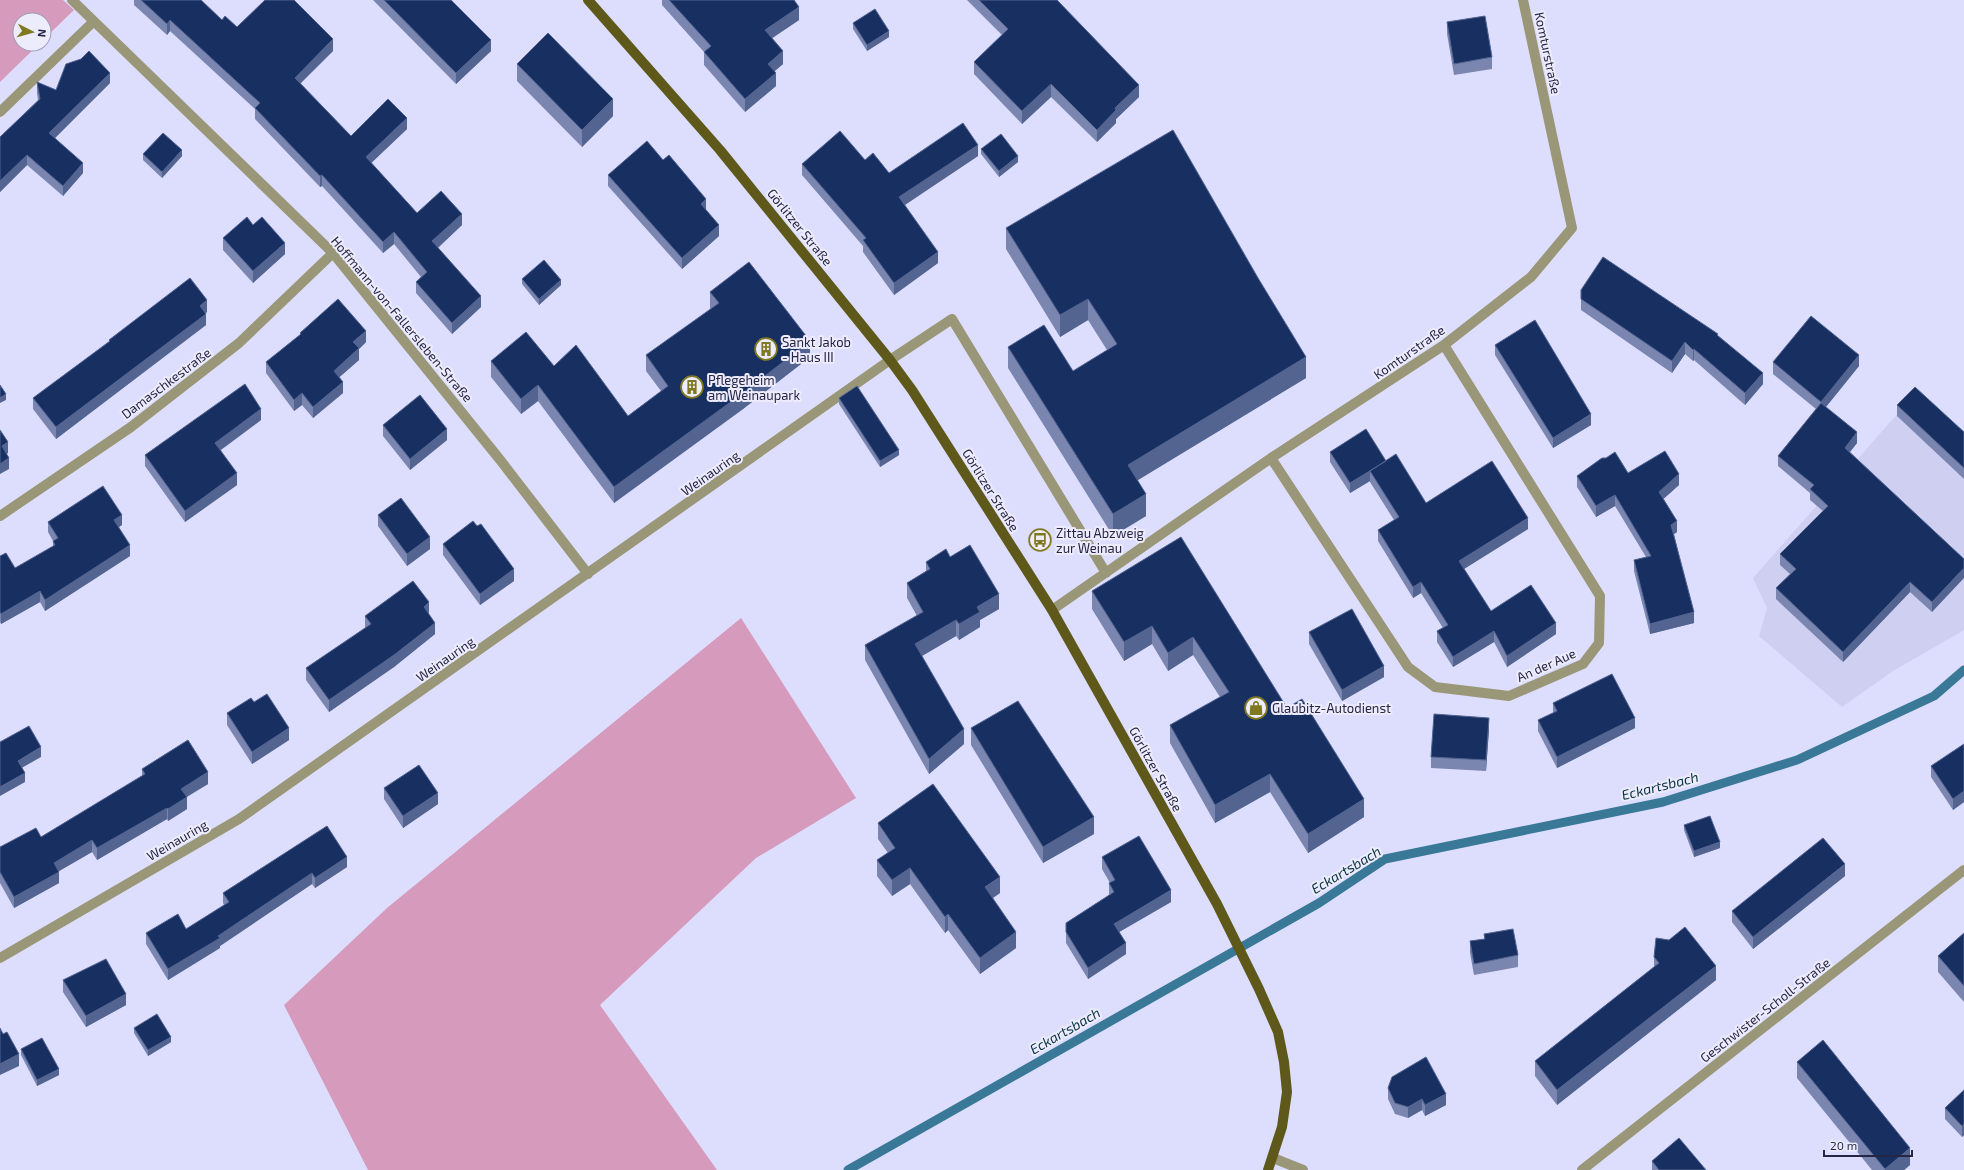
<svg xmlns="http://www.w3.org/2000/svg" width="1964" height="1170" viewBox="0 0 1964 1170" font-family="'Exo 2',sans-serif">
<rect width="100%" height="100%" fill="#dddefe"/>
<!-- built -->
<path fill="#cecff1" d="M1918,393L1964,437V630L1893,671L1842,707L1759,636L1767,608L1753,578L1892,420Z"/>
<!-- green -->
<path fill="#d69abc" d="M0,0H63L74,10L44,39V20H20V44H39L0,82Z
M741,618L856,798L756,858L600,1005L717,1170H368L284,1005L387,908Z"/>
<g fill="none" stroke-linecap="round" stroke-linejoin="round">
<!-- stream -->
<path stroke="#3a7897" stroke-width="9" d="M848,1170L1319,903L1385,859L1663,802L1797,760L1934,696L1964,670"/>
<!-- minor -->
<path stroke="#999778" stroke-width="10" d="M72,0L333,253L501,461L588,574
M0,112L93,22
M1271,458L1408,667L1435,687L1509,696L1583,664L1599,643L1600,596L1444,345
M0,516L131,427L239,343L333,253
M1052,610L1271,458L1444,345L1531,277L1572,228L1523,0
M0,958L239,819L890,360L952,319L1106,573
M1273,1158L1303,1170
M1582,1170L1964,870"/>
<!-- major -->
<path stroke="#5e591b" stroke-width="10" d="M588,0L720,150L890,360L912,390L1052,610L1217,904L1259,989L1278,1032L1284,1062L1287,1092L1282,1127L1268,1170"/>
</g>
<!-- wall -->
<path fill="#7a86b0" d="M134,0H201L222,20L237,27L333,51L300,83L351,136L407,129L371,163L417,213L462,225L438,248L481,307L452,334L416,293V282L421,277L394,244L383,253L322,186L320,187L255,119V109L170,31L167,35L134,5Z
M373,0H451L491,51L456,84Z
M662,0H794L799,20L772,38L783,64L774,71L776,86L745,112L704,65V52L662,5Z
M967,0H1057L1139,97L1116,119V123L1097,142L1051,97L1022,124L974,74V62L1002,35Z
M1447,22L1492,57V69L1454,75L1447,34Z
M853,23L889,37L867,51L853,29Z
M517,64L613,116L582,147L517,81Z
M37,82L56,90L110,83L55,138L83,173L63,196L27,165L0,192V137L38,100L37,93Z
M981,149L1018,162L999,177L981,154Z
M143,154L182,156L162,178L143,160Z
M978,156L904,205L938,263L894,295L863,252V246L802,175V164L865,160L889,173Z
M608,175L706,210L719,236L682,269L608,186Z
M253,225L285,254L253,283L223,250V238Z
M1006,228L1306,378L1138,480L1146,516L1113,536L1008,368V347L1073,371L1107,350L1088,320L1060,337L1006,249Z
M522,279L561,285L539,305L522,284Z
M1581,290L1718,336L1763,384L1745,405L1694,360L1693,361L1685,354L1672,373L1581,310Z
M710,292L810,357L743,409L614,503L538,401L521,414L491,377V361L554,366L628,416L661,391L646,371V355L711,309L710,308Z
M207,312L205,313L206,325L56,439L33,409V398L109,342V340Z
M300,333L366,342L359,349V360L339,377L343,393L313,418L302,405L294,411L266,373V362L300,335Z
M1495,345L1591,425L1553,448L1495,355Z
M1773,362L1859,366L1826,407L1857,443L1850,452L1964,559L1932,612L1910,592L1843,662L1776,599V588L1790,574L1780,565V554L1823,511L1810,500V493L1778,466V456L1816,409L1773,374Z
M839,398L899,455L880,467L839,404Z
M1897,405L1964,432V479L1897,416Z
M261,420L221,450L237,485L185,522L145,466V455Z
M383,425L447,440L410,470L383,436Z
M1330,452L1386,460L1426,503L1528,529L1464,569L1491,611L1556,634L1507,667L1494,642L1453,667L1437,642V631L1443,628L1421,593L1413,598L1378,541V530L1394,520L1370,482V481L1350,493L1330,462Z
M1628,473L1679,485L1663,499L1677,532L1674,534L1694,623L1650,634L1634,571V560L1646,557L1615,506L1596,517L1577,487V476Z
M378,515L430,549L407,566L378,526Z
M48,522L122,525L119,527L130,556L45,611L40,602L1,624L0,622V556L15,568L53,547V541L48,532Z
M1181,537L1287,708L1364,817L1308,853L1270,792L1215,823L1170,743V725L1220,697L1193,655L1168,671L1152,644L1124,661L1092,609V591Z
M443,544L514,581L480,605L443,555Z
M950,557L999,609L980,620V627L959,640L956,636L922,656L964,744L929,774L865,660V645L917,616L907,598V583L926,571V562Z
M429,613V614L435,634L394,667L329,712L306,680V668L365,628V616Z
M1309,632L1384,677L1342,701L1309,644Z
M254,702L289,740L252,764L227,725V713Z
M1553,703L1635,728L1557,768L1538,731V720L1553,713Z
M971,728L1094,834L1043,863L971,745Z
M1489,729L1486,771L1431,768V757Z
M1964,744V802L1953,810L1931,777V766Z
M142,769L208,784L187,797V809L168,821L167,819L97,860L92,852L59,871V883L14,908L0,883V847L41,837L142,776Z
M384,788L438,804L403,828L384,799Z
M878,823L1000,893L993,898L1016,948L980,974L948,930L945,933L910,884L892,896L877,876V860L888,853L878,839Z
M1684,825L1720,848L1694,857L1684,830Z
M327,826L347,867L315,888L312,884L220,946V948L168,980L146,944V933L186,929L224,905L223,903V893Z
M1102,857L1171,902L1119,932L1126,954L1088,979L1066,943V923L1109,895V883H1110L1102,869Z
M1845,876L1753,949L1732,922V911Z
M1964,933V1002L1938,972V956Z
M1484,934L1518,955V967L1474,975L1470,953V941L1484,939Z
M1654,957L1716,980L1557,1105L1535,1076V1061L1654,967Z
M63,980L126,1005L86,1027L63,992Z
M134,1028L171,1042L148,1056L134,1033Z
M21,1049L59,1075L37,1086L21,1055Z
M1797,1062L1910,1165L1904,1170H1872L1797,1078Z
M1388,1088L1446,1105L1425,1116L1422,1110L1408,1118L1395,1114L1388,1099Z
M1964,1090V1135L1962,1137L1945,1119V1108Z
M1652,1161L1706,1170H1652Z"/>
<!-- shaded-wall -->
<path fill="#536491" d="M799,7V20L765,43V30Z
M170,20V31L167,35V24Z
M889,31V37L867,51V45Z
M333,39V51L295,89V78Z
M491,40V51L456,84V73Z
M783,51V64L768,77V64Z
M110,73V83L49,144V133Z
M776,73V86L745,112V99Z
M1051,84V97L1022,124V111Z
M1139,85V97L1116,119V123L1097,142V130L1115,108Z
M613,99V116L582,147V130Z
M407,118V129L366,168V157Z
M978,145V156L899,209V197Z
M182,150V156L162,178V172Z
M27,155V165L0,192V181Z
M1018,156V162L999,177V171Z
M83,163V173L63,196V186Z
M322,175V186L320,187V176Z
M706,199V211L701,204Z
M462,214V225L432,253V241Z
M719,225V236L682,269V258Z
M394,232V244L383,253V242Z
M285,243V254L253,283V271Z
M938,252V263L894,295V283Z
M561,280V285L539,305V299Z
M481,296V307L452,334V323Z
M1088,299V320L1060,337V315Z
M207,300V312L200,318V306Z
M206,314V325L56,439V427Z
M366,331V342L359,349V360L334,382V371L353,342Z
M810,341V357L743,409L614,503V487Z
M1685,342V354L1672,373V361Z
M1694,349V360L1693,361V350Z
M1859,355V366L1821,413V402Z
M1306,357V378L1128,486V465Z
M1763,373V384L1745,405V393Z
M343,382V393L313,418V407Z
M538,385V401L521,414V399Z
M302,393V405L294,411V400Z
M6,394V400L0,403V398Z
M261,409V420L215,454V443Z
M1591,414V425L1553,448V438Z
M447,429V440L410,470V459Z
M1857,432V443L1845,458V448Z
M8,442V453L2,457V446Z
M899,450V455L880,467V461Z
M9,458V469L0,474V464Z
M1386,461L1370,471V481L1350,493V483Z
M237,473V485L185,522V511Z
M1679,474V485L1659,503V492Z
M1146,494V516L1113,536V514Z
M1615,495V506L1596,517V506Z
M122,515V525L114,530V520Z
M1528,518V529L1459,572V561Z
M1677,521V532L1671,536V525Z
M430,537V549L407,566V554Z
M130,545V556L45,611V600Z
M1964,568V578L1932,612V602Z
M514,569V581L480,605V594Z
M1421,582V593L1413,598V587Z
M1910,582V592L1843,662V652Z
M40,591V602L1,624V614Z
M999,594V609L980,620V627L959,640V624L977,607Z
M429,602V613L424,618V607Z
M1694,612V623L1650,634V624Z
M956,620V636L915,660V644Z
M435,623V634L394,667L329,712V700Z
M1556,623V634L1507,667V656Z
M1152,626V644L1124,661V642Z
M1494,631V642L1453,667V657Z
M1193,637V655L1168,671V653Z
M1384,666V677L1342,701V690Z
M1489,718V729L1486,771V760Z
M1635,718V728L1557,768V757Z
M289,728V740L252,764V752Z
M964,729V744L929,774V759Z
M41,747V757L18,770V761Z
M208,772V784L181,800V789Z
M25,773V782L0,796V787Z
M1270,774V792L1215,823V805Z
M1964,791V802L1953,810V799Z
M438,793V804L403,828V816Z
M187,797V809L168,821V809Z
M1364,799V817L1308,853V834Z
M167,808V819L97,860V848Z
M1094,817V834L1043,863V847Z
M92,840V852L54,874V863Z
M1720,842V848L1694,857V851Z
M347,857V867L315,888V878Z
M1845,864V876L1753,949V937Z
M910,868V884L892,896V880Z
M59,872V883L14,908V897Z
M312,873V884L220,946V948L168,980V969Z
M1000,877V893L985,903V887Z
M1171,890V902L1114,935V924Z
M948,914V930L945,933V917Z
M1016,932V948L980,974V958Z
M1126,943V954L1088,979V968Z
M1716,966V980L1557,1105V1090Z
M126,994V1005L86,1027V1016Z
M171,1037V1042L148,1056V1050Z
M19,1054V1066L0,1075V1064Z
M59,1069V1075L37,1086V1080Z
M1446,1094V1105L1425,1116V1105Z
M1422,1099V1110L1408,1118V1107Z
M1964,1124V1135L1962,1137V1126Z
M1910,1148V1165L1904,1170H1885V1169Z"/>
<!-- building -->
<path fill="#182f62" stroke="#536491" d="M141,0H201L222,20L225,16L237,27L265,0H294L333,39L295,78L351,136L388,99L407,118L366,157L417,213L441,191L462,214L432,241L481,296L452,323L416,282L427,272L394,232L383,242L322,175L320,176L255,108L260,103L170,20L167,24Z
M384,0H451L491,40L456,73Z
M669,0H794L799,7L765,30L783,51L768,64L776,73L745,99L704,52L711,46Z
M979,0H1057L1139,85L1115,108L1116,110L1097,130L1051,84L1022,111L974,62L1008,29Z
M875,9L889,31L867,45L853,23Z
M1485,16L1492,57L1454,64L1447,22Z
M548,33L613,99L582,130L517,64Z
M89,51L110,73L49,133L83,163L63,186L27,155L0,181V137L40,99L37,82L56,90L66,64L81,59Z
M963,123L978,145L899,197L938,252L894,283L863,240L866,238L802,164L840,131L865,160L873,153L889,173Z
M1173,130L1258,278L1306,357L1128,465L1146,494L1113,514L1008,347L1044,325L1073,371L1117,344L1088,299L1060,315L1006,228Z
M163,133L182,150L162,172L143,154Z
M1001,134L1018,156L999,171L981,149Z
M647,141L663,160L669,155L706,199L701,204L719,225L682,258L608,175Z
M247,217L253,225L262,217L285,243L253,271L223,238Z
M1603,257L1718,334L1717,335L1763,373L1745,393L1694,349L1693,350L1685,342L1672,361L1581,299V290Z
M544,260L561,280L539,299L522,279Z
M749,262L810,341L743,393L614,487L538,385L521,399L491,361L526,332L554,366L576,345L628,416L668,386L646,355L719,303L710,292Z
M190,278L207,300L200,306L206,314L56,427L33,398L110,341L109,340Z
M338,299L366,331L353,342L359,348L334,371L343,382L313,407L302,393L294,400L266,362L301,334L300,333Z
M1811,316L1859,355L1821,402L1773,362Z
M1535,320L1591,414L1553,438L1495,345Z
M245,384L261,409L215,443L237,473L185,511L145,455Z
M0,385L6,394L0,398Z
M857,386L899,450L880,461L839,398Z
M1915,387L1964,432V468L1897,405Z
M420,395L447,429L410,459L383,425Z
M1821,403L1857,432L1845,448L1964,559V568L1932,602L1910,582L1843,652L1776,588L1796,569L1780,554L1828,506L1810,489L1814,485L1778,456Z
M1366,429L1386,461L1350,483L1330,452Z
M0,430L8,442L2,446L9,458L0,464Z
M1665,451L1679,474L1659,492L1677,521L1671,525L1694,612L1650,624L1634,560L1651,556L1615,495L1596,506L1577,476L1602,458H1606L1615,452L1628,473Z
M1396,454L1426,503L1492,461L1528,518L1459,561L1491,611L1531,585L1556,623L1507,656L1494,631L1453,657L1437,631L1448,625L1421,582L1413,587L1378,530L1399,517L1370,471Z
M103,486L122,515L114,520L130,545L45,600L40,591L1,614L0,612V556L6,553L15,568L55,545L53,541L58,538L48,522Z
M401,498L430,537L407,554L378,515Z
M473,521L477,526L481,524L514,569L480,594L443,544Z
M1181,537L1287,708L1302,699L1364,799L1308,834L1270,774L1215,805L1170,725L1229,692L1193,637L1168,653L1152,626L1124,642L1092,591Z
M970,545L999,594L977,607L980,612L959,624L956,620L915,644L964,729L929,759L865,645L923,612L907,583L930,569L926,562L946,549L950,557Z
M413,581L429,602L424,607L435,623L394,655L329,700L306,668L371,624L365,616Z
M1352,609L1384,666L1342,690L1309,632Z
M1612,674L1635,718L1557,757L1538,720L1557,711L1553,703Z
M267,694L289,728L252,752L227,713L251,698L254,702Z
M1018,701L1094,817L1043,847L971,728Z
M1434,714L1489,718L1486,760L1431,757Z
M29,726L41,747L18,761L25,773L0,787V742Z
M188,740L208,772L181,789L187,797L168,809L167,808L97,848L92,840L54,863L59,872L14,897L0,872V847L36,828L41,837L145,774L142,769Z
M1964,744V791L1953,799L1931,766Z
M419,765L438,793L403,816L384,788Z
M933,784L1000,877L985,887L1016,932L980,958L948,914L945,917L910,868L892,880L877,860L895,848L878,823Z
M1710,816L1720,842L1694,851L1684,825Z
M327,826L347,857L315,878L312,873L218,936L220,938L168,969L146,933L178,914L186,929L229,902L223,893Z
M1139,836L1171,890L1114,924L1126,943L1088,968L1066,932V923L1114,892L1109,883L1115,880L1102,857Z
M1823,838L1845,864L1753,937L1732,911Z
M1685,927L1716,966L1557,1090L1535,1061L1659,963L1654,957L1656,938L1669,940Z
M1513,929L1518,955L1474,964L1470,941L1485,939L1484,934Z
M1964,933V986L1938,956Z
M106,959L126,994L86,1016L63,980Z
M157,1014L171,1037L148,1050L134,1028Z
M0,1028L3,1034L7,1032L19,1054L0,1064Z
M42,1038L59,1069L37,1080L21,1049Z
M1823,1040L1910,1148L1885,1169L1797,1062Z
M1426,1057L1446,1094L1425,1105L1422,1099L1408,1107L1395,1103L1388,1088L1392,1077Z
M1964,1090V1124L1962,1126L1945,1108Z
M1679,1138L1706,1170H1659L1652,1161Z"/>
<!-- icons -->
<defs>
<g id="building-ring" transform="scale(1.15)"><circle r="9.5" fill="#ececfd" stroke="#81791f" stroke-width="1.5"/><path d="M-4-6H4V6H1V3H-1V6H-4ZM-2.5-4.3h1.7v1.8h-1.7ZM.8-4.3h1.7v1.8H.8ZM-2.5-1h1.7V.8h-1.7ZM.8-1h1.7V.8H.8Z" fill="#81791f"/></g>
<g id="bus-ring" transform="scale(1.15)"><circle r="9.5" fill="#ececfd" stroke="#81791f" stroke-width="1.5"/><path d="M-5-6H5V4H4V6H2V4H-2V6H-4V4H-5ZM-3.5-4V0h7V-4ZM-3.5 1.2v1.5H-2V1.2ZM2 1.2v1.5H3.5V1.2Z" fill="#81791f"/></g>
<g id="shop-ring" transform="scale(1.15)"><circle r="9.5" fill="#ececfd" stroke="#81791f" stroke-width="1.5"/><path d="M-5-2.5h2.3a2.7 3.5 0 0 1 5.4 0H5L5.5 6h-11ZM-1.5-2.5h3a1.5 2.3 0 0 0-3 0Z" fill="#81791f"/></g>
</defs>
<g fill-rule="evenodd">
<use href="#building-ring" x="766" y="349"/>
<use href="#building-ring" x="692" y="387"/>
<use href="#bus-ring" x="1040" y="540"/>
<use href="#shop-ring" x="1256" y="708"/>
</g>
<g text-anchor="middle" stroke-width="4" stroke-linejoin="round" paint-order="stroke">
<!-- street labels -->
<g font-size="13" fill="#262543" stroke="#ececfd">
<text transform="translate(1548 53) rotate(78)" y="5">Komturstraße</text>
<text transform="translate(800 227) rotate(51)" y="5">Görlitzer Straße</text>
<text transform="translate(402 319) rotate(50)" y="5">Hoffmann-von-Fallersleben-Straße</text>
<text transform="translate(1409 352) rotate(-35)" y="5">Komturstraße</text>
<text transform="translate(166 383) rotate(-37)" y="5">Damaschkestraße</text>
<text transform="translate(710 473) rotate(-35)" y="5">Weinauring</text>
<text transform="translate(991 490) rotate(58)" y="5">Görlitzer Straße</text>
<text transform="translate(445 659) rotate(-35)" y="5">Weinauring</text>
<text transform="translate(1546 665) rotate(-24)" y="5">An der Aue</text>
<text transform="translate(1156 769) rotate(61)" y="5">Görlitzer Straße</text>
<text transform="translate(177 840) rotate(-30)" y="5">Weinauring</text>
<text transform="translate(1765 1010) rotate(-38)" y="5">Geschwister-Scholl-Straße</text>
</g>
<!-- poi labels -->
<g font-size="13" fill="#262543" stroke="#ececfd" text-anchor="start">
<text x="782" y="347">Sankt Jakob<tspan x="782" dy="15">- Haus III</tspan></text>
<text x="708" y="385">Pflegeheim<tspan x="708" dy="15">am Weinaupark</tspan></text>
<text x="1056" y="538">Zittau Abzweig<tspan x="1056" dy="15">zur Weinau</tspan></text>
<text x="1272" y="713">Glaubitz-Autodienst</text>
</g>
<!-- water labels -->
<g font-size="14" font-style="italic" fill="#0a3441" stroke="#ececfd">
<text transform="translate(1660 786) rotate(-14)" y="5">Eckartsbach</text>
<text transform="translate(1346 870) rotate(-31)" y="5">Eckartsbach</text>
<text transform="translate(1065 1031) rotate(-30)" y="5">Eckartsbach</text>
</g>
</g>
<!-- north arrow -->
<g transform="translate(32 32) rotate(96)"><circle r="19" fill="#ececfd" stroke="#9d9cb3"/>
<path d="M0-3L7 15L0 10L-7 15Z" fill="#81791f"/>
<text y="-6" font-size="11" font-weight="bold" text-anchor="middle" fill="#262543">N</text>
</g>
<!-- scale -->
<path d="M1824 1150v6h88v-6" fill="none" stroke="#262543" stroke-width="2"/>
<text x="1830" y="1150" font-size="12" fill="#262543" stroke="#ececfd" stroke-width="3" paint-order="stroke">20 m</text>
</svg>
